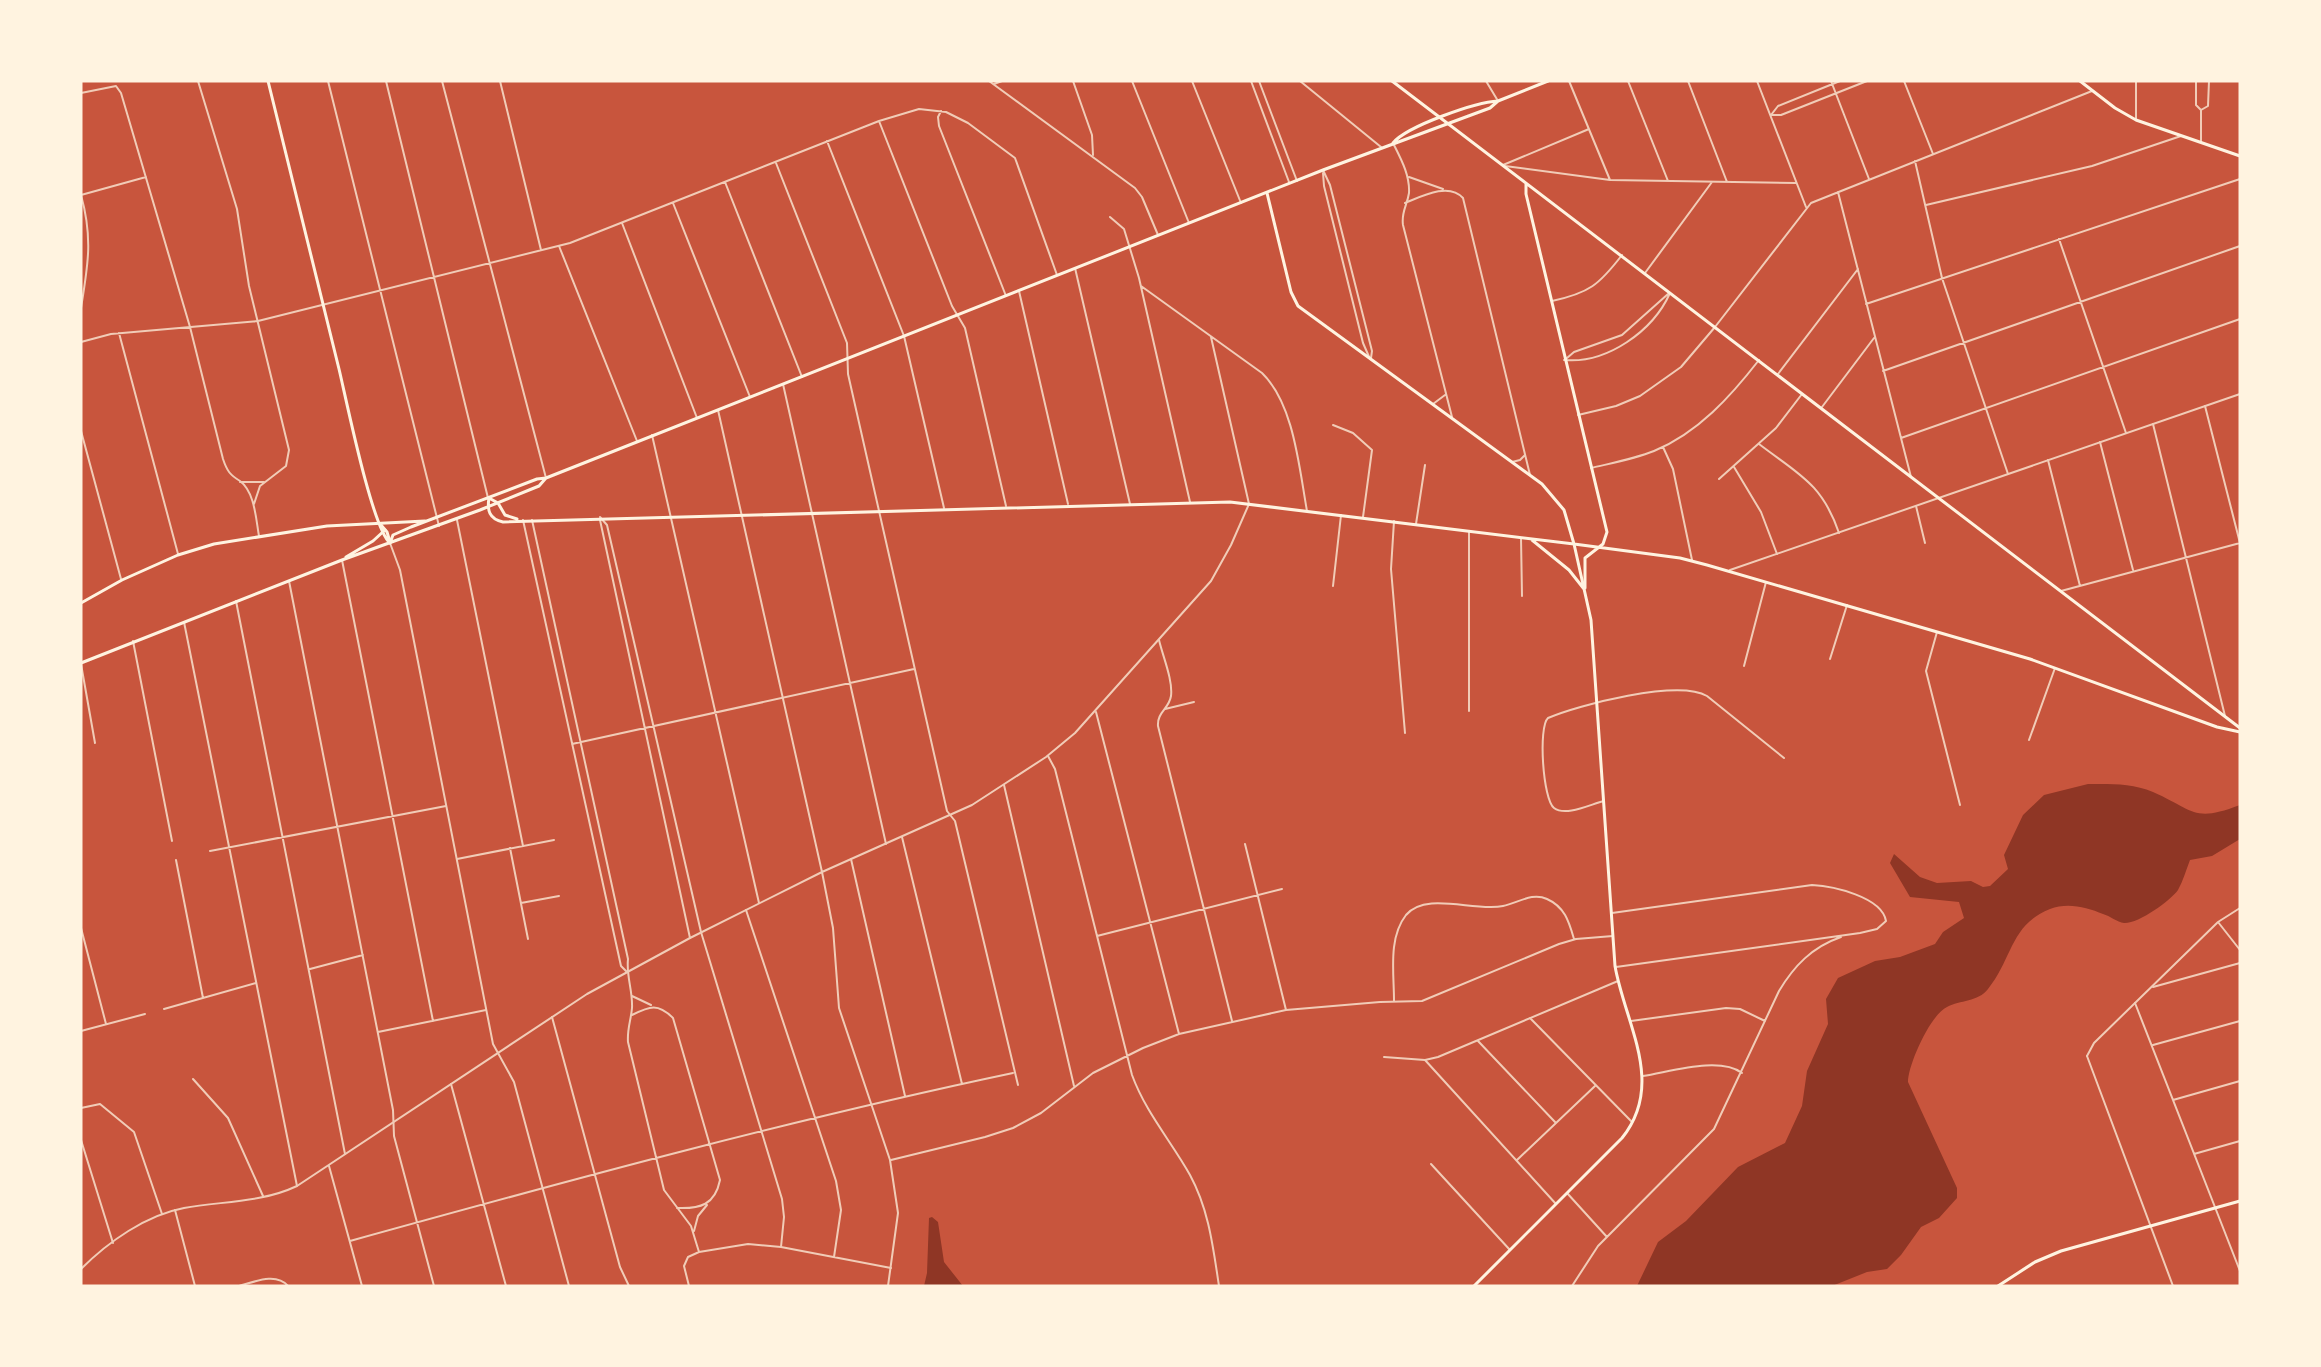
<svg xmlns="http://www.w3.org/2000/svg" width="2321" height="1367" viewBox="0 0 2321 1367" font-family="'Nunito Sans',sans-serif">
<rect width="100%" height="100%" fill="#c8553d"/>
<!-- water -->
<path fill="#8f3625" d="M2088,784C2110,784 2132,783 2153,792C2194,810 2193,823 2240,805V839L2212,856L2190,860C2186,870 2183,881 2178,890C2170,901 2138,924 2124,923C2117,922 2110,916 2103,914C2087,907 2067,902 2050,909C2010,925 2013,958 1988,989C1978,1002 1960,1000 1947,1007C1930,1015 1908,1065 1908,1082L1957,1188V1198L1939,1218L1921,1227L1901,1255L1887,1269L1867,1272L1832,1286H1637L1658,1242L1686,1221L1738,1167L1785,1143L1802,1106L1807,1071L1828,1024L1826,999L1838,978L1875,961L1900,957L1935,944L1943,932L1964,918L1959,902L1910,897L1890,863L1894,854L1920,877L1937,883L1971,881L1983,887L1990,886L2008,869L2004,855L2023,815L2044,795Z
M932,1217L938,1222L944,1262L963,1286H924L927,1273L929,1218Z"/>
<g fill="none" stroke-linecap="round" stroke-linejoin="round">
<!-- minor -->
<path stroke="#f1ccb7" stroke-width="2" d="M198,81L237,209L249,286L289,450L286,466L260,486L254,504
M328,81L439,526
M386,81L488,498
M442,81L546,478
M500,81L541,250
M1073,81L1092,135L1093,155
M1132,81L1189,223
M1192,81L1241,203
M1251,81L1289,182
M1259,81L1297,181
M1300,81L1381,147
M1486,81L1498,101
M1569,81L1610,180
M1628,81L1668,181
M1688,81L1727,182
M1757,81L1806,207
M1831,81L1869,179
M1904,81L1933,154
M2196,81V105L2201,110V141
M994,84L1002,81
M81,93L116,86L121,93L190,327L223,459C227,471 230,475 240,481C255,492 256,520 259,536
M2201,110L2208,106L2209,81
M941,111L938,117L939,126L1006,296
M1771,115H1781L1867,81
M1771,115L1778,106L1840,81
M2136,120V81
M879,121L952,306L965,328L1006,506
M827,141L904,336L944,508
M1915,161L1942,278L2008,474
M776,163L847,343L848,374L947,811L955,821L1018,1085
M1503,165L1589,129
M1505,166L1610,180L1796,183
M1323,170L1330,185L1372,351L1371,358
M1323,173L1324,186L1363,343L1370,359
M725,182L802,377
M1838,192L1911,477
M673,203L750,397
M1926,205L2092,166L2181,136
M1110,217L1124,229L1139,278L1190,502
M622,223L697,418
M2059,239L2126,433
M559,246L637,441
M1075,268L1130,504
M1645,273L1712,182
M1141,286L1262,373C1294,404 1299,467 1307,511
M1019,291L1068,504
M1552,301C1589,293 1599,285 1622,255
M1866,304L2240,179
M81,308C88,265 93,238 81,195L146,177
M119,333L178,554
M1211,337L1249,504
M81,342L111,334L258,321L570,243L879,121L919,109L946,112L968,123L1015,158L1057,275
M1567,358L1574,352L1622,335L1668,294
M1564,360C1607,364 1653,331 1670,293
M1883,371L2240,246
M1778,374L1858,269
M783,384L886,844
M2205,406L2240,543
M1822,407L1874,338
M1578,415L1616,406L1640,396L1681,367L1715,327L1811,203L2092,91
M2153,424L2225,716
M1333,425L1353,433L1372,450L1363,517
M81,431L121,579
M652,435L759,903
M1901,438L2240,319
M2100,442L2133,570
M1759,444C1798,474 1822,483 1839,533
M1663,447L1673,469L1692,560
M2048,460L2080,586
M1734,467L1761,512L1777,554
M1591,468C1612,463 1634,459 1654,451C1698,433 1731,396 1759,360
M1719,479L1776,428L1802,394
M240,482H264
M1916,506L1925,543
M600,517L607,525L701,932L782,1199L784,1217L781,1247
M457,520L523,846
M523,520L621,966L627,972
M532,520L628,959C626,976 633,991 632,1008C631,1020 627,1029 628,1042L664,1190L691,1226L699,1252L688,1257L684,1266L689,1286
M600,520L690,938
M1394,521L1391,569L1405,733
M1416,524L1425,465
M1521,538L1522,596
M342,560L433,1021
M289,581L393,1110L394,1136L434,1286
M1333,586L1341,515
M2061,591L2240,543
M236,601L345,1154
M184,622L297,1186
M1937,632L1926,671L1960,805
M1159,640C1163,657 1173,680 1171,696C1169,709 1157,712 1158,726L1232,1021
M133,641L172,841
M1830,659L1847,605
M81,664L95,743
M1744,666L1766,582
M1165,709L1194,702
M1469,711V531
M1096,712L1179,1034
M2029,740L2055,668
M572,744L914,669
M1048,756L1055,769L1132,1075C1146,1113 1171,1141 1190,1175C1209,1210 1213,1247 1219,1286
M1004,785L1074,1086
M1604,801C1591,804 1566,817 1554,808C1543,800 1538,727 1548,718C1578,705 1678,679 1707,696L1784,758
M902,837L962,1084
M1245,844L1286,1010
M510,848L528,939
M210,851L446,806
M457,859L554,840
M851,859L905,1096
M176,860L203,998
M521,903L559,896
M746,910L836,1181L841,1210L834,1257
M1612,913L1812,885C1833,886 1882,897 1886,921L1877,929L1860,933L1616,967
M81,928L106,1024
M1097,936L1282,889
M310,969L363,955
M2153,987L2240,963
M632,996L651,1005
M1394,1000C1394,973 1388,938 1406,915C1426,891 1474,912 1503,906C1518,903 1532,892 1547,899C1565,907 1569,922 1574,939
M2135,1003L2240,1271
M164,1009L256,983
M632,1015C650,1006 658,1003 673,1018L720,1180C715,1205 700,1209 677,1208
M552,1017L620,1267L629,1286
M1530,1018L1631,1121
M1631,1021L1726,1008L1740,1009L1765,1021
M81,1031L145,1014
M378,1032L486,1010
M1478,1041L1555,1122
M2153,1045L2240,1021
M2087,1056L2173,1286
M1384,1057L1425,1060L1438,1057L1618,981
M1425,1060L1556,1204
M1643,1076C1670,1072 1719,1056 1742,1073
M193,1079L228,1118L263,1196
M451,1084L506,1286
M2173,1100L2240,1081
M81,1108L100,1104L134,1132L162,1214
M81,1140L113,1243
M2194,1154L2240,1141
M891,1160L985,1137L1013,1128L1041,1113L1093,1073L1143,1048L1179,1034L1286,1010L1380,1002L1422,1001L1559,944L1576,939L1613,936
M1517,1160L1595,1086
M1431,1164L1510,1250
M329,1166L362,1286
M1567,1193L1607,1237
M175,1210L195,1286
M694,1231L698,1216L707,1205
M350,1241C570,1180 790,1120 1013,1073
M699,1252L748,1244L781,1247L891,1268
M239,1286C254,1282 276,1272 288,1286
M1572,1286L1598,1246L1714,1129L1779,991C1794,966 1812,947 1841,937"/>
<!-- tertiary -->
<path stroke="#f1ccb7" stroke-width="2" d="M989,81L1135,188L1142,197L1158,235
M1393,143C1401,159 1410,175 1409,193C1407,206 1401,212 1403,225L1452,417
M1409,177L1443,189
M1405,203C1422,196 1449,182 1463,198L1530,475
M1433,404L1445,395
M718,410L822,872L833,928L839,1008L890,1160L898,1213L888,1286
M1512,462L1520,460L1525,455
M390,543L400,570L493,1044L514,1082L569,1286
M1730,570L2240,394
M2218,922L2240,950
M2087,1056L2094,1043L2218,922L2240,908
M81,1269C108,1242 146,1215 184,1208C222,1201 261,1203 297,1186L587,994L690,938L822,872L972,805L1046,757L1075,733L1211,581L1231,545L1249,504"/>
<!-- secondary -->
<path stroke="#fff3e0" stroke-width="3" d="M268,81C292,177 316,273 339,369C346,398 372,528 390,543
M1392,81L2240,728
M2080,81L2115,108L2136,120L2240,156
M1526,184V194L1607,532L1603,544L1585,558V588
M1267,193L1291,292L1298,306L1542,484L1564,510L1574,544L1680,558L1707,565L2030,659L2217,727L2240,732
M381,525L387,532L390,542
M1998,1286L2035,1262L2061,1251L2240,1201"/>
<!-- primary -->
<path stroke="#fff3e0" stroke-width="3" d="M1393,143C1407,126 1476,102 1498,101
M489,498C487,510 489,519 503,522L1230,502L1574,544L1591,620L1615,966C1625,1024 1666,1083 1622,1138L1474,1286
M489,498L498,503L505,515L517,519
M1532,540L1569,570L1584,589
M390,543L393,535L411,527L537,479L546,478L1323,170L1490,108L1498,101L1548,81
M346,557L373,541L385,530
M81,603L122,580L178,555L214,544L327,526L425,521
M81,663L342,560L480,510L539,486L546,478"/>
</g>
<!-- border -->
<rect width="2321" height="1367" fill="none" stroke="#fff3e0" stroke-width="165"/>
</svg>
